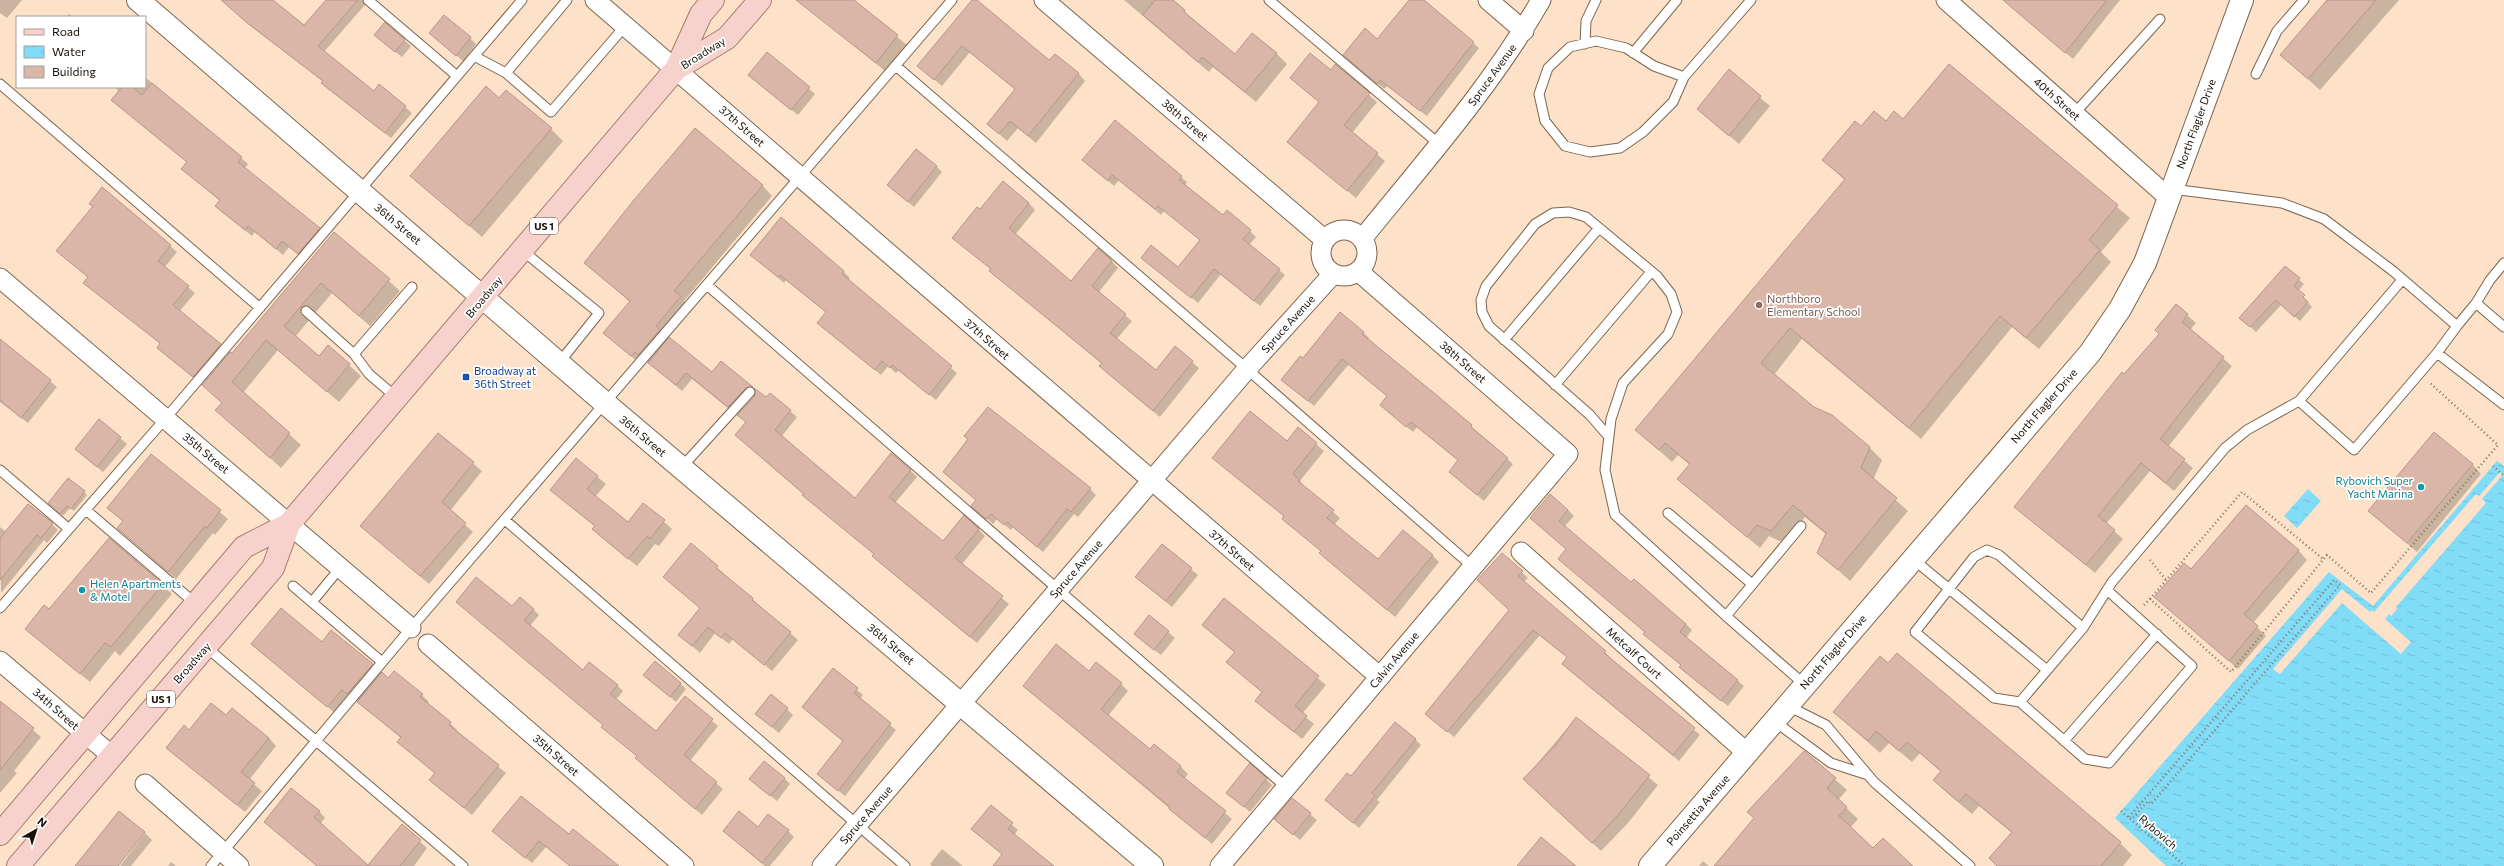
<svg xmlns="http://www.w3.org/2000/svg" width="2504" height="866" viewBox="0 0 2504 866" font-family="Commissioner,sans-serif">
<defs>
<pattern id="water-ripples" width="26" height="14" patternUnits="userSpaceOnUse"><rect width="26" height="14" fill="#81dcf8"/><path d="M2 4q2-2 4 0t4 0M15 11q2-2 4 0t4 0" fill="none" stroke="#6fbcd3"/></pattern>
</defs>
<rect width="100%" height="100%" fill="#fde1c8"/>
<!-- water -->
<path fill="url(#water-ripples)" d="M2497,461L2504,466V866H2166L2115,818L2329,572L2373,606Z
M2308,489L2321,501L2297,528L2284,516Z"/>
<!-- pier -->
<path fill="#fde1c8" d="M2500,472L2503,475L2482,499L2486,503L2396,607L2397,609L2391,616L2389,614L2385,619L2411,642L2401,654L2342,603L2280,674L2273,669L2342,589L2370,612L2372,610L2374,612L2476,494L2479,496Z"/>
<!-- shadow -->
<path fill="#0003" d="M0,0H22L7,18L0,13Z
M221,0H271L304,26L327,0H369L324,52L374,93L380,86L412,113L391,138L328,89L324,82L253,28Z
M815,0H852L907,45L886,72L808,8Z
M973,0L1049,62L1078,73L1085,81L1036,143L1018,128L1007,141L988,124L1016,89L970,52L942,86L918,66Z
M1124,0H1171L1235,55L1276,53L1287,64L1256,102L1213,67L1209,72Z
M1410,0H1422L1479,48L1427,116L1387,86L1384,89L1350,61L1378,40Z
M2003,0H2120L2073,59Z
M2329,0H2399L2320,90L2281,55Z
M69,14L73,17H67Z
M470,38L476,44L463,61L436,39Z
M404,40L411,46L402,57L382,41Z
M767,54L815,94L798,115L756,81Z
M1949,65L2130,218L2101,252L2111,262L2039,349L2012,327L1921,439L1802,339L1774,375L1814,408L1870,448L1882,460L1873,480L1908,511L1850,581L1819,553L1827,535L1805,517L1784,543L1769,536L1760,548L1678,479L1690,465L1678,455L1672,462L1636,430L1845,180L1823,160L1861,127L1904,120Z
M1336,66L1377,102L1352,133L1385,161L1356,198L1288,142L1320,102L1291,78L1331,71Z
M1729,71L1770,106L1739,144L1698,109Z
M145,77L241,158L248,164L245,168L326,236L305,260L289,247L283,255L255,232L252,236L223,213L216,206L220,201L183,169L188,163L112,100L120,92L114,87H145Z
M499,99L551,129L563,141L482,237L412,176Z
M1083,160L1181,177L1187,182L1185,185L1223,217L1250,231L1256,237L1249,245L1285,275L1260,306L1221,274L1198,303L1142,258L1178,268L1201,240L1164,211L1161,215L1119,180L1114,186Z
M936,166L942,172L914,207L888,185Z
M762,185L772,196L684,301L690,308L666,337L712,373L721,362L766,399L770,394L790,411L797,417L782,436L855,500L910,470L917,477L895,503L943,542L978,529L985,536L962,564L1009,604L977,643L880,563L873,556L875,555L766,462L747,423L739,415L756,396V393H752L734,413L692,379L682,391L650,364L646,362L642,366L605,333L630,302L586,263Z
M1029,203L1035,210L1015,235L1071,283L1112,261L1118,268L1098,293L1132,321L1116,340L1156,372L1175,348L1199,368L1160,417L1107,373L1100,366L1102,364L990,271L980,210Z
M781,219L844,272L850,278L847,281L957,373L936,400L899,370L896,373L888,366L881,375L818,323L827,313L786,280L784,283L751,255Z
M335,233L400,291L370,326L332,293L295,337L319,357L328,346L361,376L339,402L278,350L243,393L301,445L281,468L217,410L223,403L232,355Z
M170,246L177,252L164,268L195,293L179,312L227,352L200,383L165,354L161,344L84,283Z
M2285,267L2304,284L2298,291L2312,307L2300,321L2281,305L2256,332L2246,323Z
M2176,305L2196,323L2190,330L2232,366L2168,447L2193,468L2174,491L2150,471L2106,524L2123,539L2095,573L2015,507L2160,334Z
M1363,332L1369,338L1368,340L1434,393L1513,464L1484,501L1450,472L1459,461L1417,427L1413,432L1387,411L1381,405L1388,396L1349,364L1314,406L1289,386L1303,360Z
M0,340L57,387L28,423L0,402Z
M99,420L127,444L103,472L82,455Z
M1298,429L1324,451L1300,481L1305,488L1340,518L1334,525L1378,561L1432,555L1439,562L1395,617L1327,560L1320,553L1322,551L1283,519L1285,517L1214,458L1287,442Z
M438,434L482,471L450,511L473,532L429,584L361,526Z
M151,455L228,519L215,535L213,533L176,579L118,528L124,522L108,508Z
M576,459L606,484L595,497L628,524L644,504L672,529L659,546L655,544L637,566L601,537L593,529L595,526L560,498Z
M2472,464L2481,474L2417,552L2370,511Z
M944,472L1090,489L1096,495L1078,517L1074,514L1043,552L1013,527L1011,530L997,519L993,524L979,512L977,500Z
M84,492L87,495L74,511L70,508L63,516L52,505Z
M1568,510L1574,516L1564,527L1631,584L1634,580L1686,624L1692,630L1686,638L1744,686L1728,706L1686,673L1680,667L1682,665L1646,633L1559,559L1567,549L1537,524Z
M52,524L58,530L47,543L44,540L1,593L0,527L6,532Z
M109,539L172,594L120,656L115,651L90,682L26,629L49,611Z
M691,544L798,640L772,671L733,639L729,644L715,633L700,653L680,635L701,608Z
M1162,545L1198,575L1172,607L1143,583Z
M2298,550L2307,560L2253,623L2266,636L2238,669L2165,606L2192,571Z
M1502,554L1528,578L1524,582L1605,652L1611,658L1610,659L1700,735L1679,761L1569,670L1568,658L1540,635L1454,737L1433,720L1510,610Z
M1224,599L1326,685L1302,714L1314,724L1302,739L1256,701L1263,692L1228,662L1235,653L1203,625Z
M512,608L533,609L539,615L530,626L583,671L617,685L623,691L616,700L656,733L685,698L718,726L690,761L723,789L702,815L642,764L636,758L638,756L604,725Z
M1149,616L1175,638L1161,655L1141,640Z
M322,643L372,665L389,679L422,695L429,702L427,705L450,723L457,730L456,732L506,773L472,815L430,780L436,774L398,742L401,738L358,702L351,698L337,715L253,644Z
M1897,655L2120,843L2132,855L2123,866H1997L2012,833L1979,806L1972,814L1946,792L1934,780L1941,772L1920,753L1912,762L1889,743L1880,753L1834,712L1889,665Z
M833,669L863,695L860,699L896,730L845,796L824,779L844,742L803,707Z
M1089,672L1121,684L1128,691L1108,716L1150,750L1154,745L1181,767L1188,774L1184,779L1232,819L1212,844L1031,692Z
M645,675L680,683L686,689L676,702Z
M0,702L41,737L14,771L17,773L0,793Z
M787,709L793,715L779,733L763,720Z
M226,717L269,738L276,746L249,780L262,791L245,812L167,748L189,731Z
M1576,718L1658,785L1628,823L1601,851L1524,779Z
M1415,739L1421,745L1377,800L1380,802L1359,828L1326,800Z
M1804,752L1847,790L1838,800L1858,819L1850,828L1873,849L1911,866H1715L1755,819Z
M784,778L790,784L777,801L756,785Z
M1266,779L1272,785L1250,812L1234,798Z
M1292,799L1317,820L1300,840L1275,819Z
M991,807L1018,830L1014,835L1024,866H994L1003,855L979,835Z
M319,811L325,818L320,824L368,866H317L265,822Z
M402,826L427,848L414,866H369Z
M758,828L788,831L794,837L770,866H765L724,831Z
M145,833L152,840L131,866H120Z
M569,836L618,866H570L546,847L532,863L500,838Z
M942,849L963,866H932L930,864Z
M1703,861L1709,866H1699Z
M171,862L176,866H168Z"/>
<!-- building -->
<path fill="#dab6a9" stroke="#b8968a" d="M221,0H273L304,25L326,0H358L318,46L374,91L379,84L406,106L385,133L321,83L323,81L246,22Z
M796,0H854L898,35L876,63Z
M972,0H977L1049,60L1055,54L1079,73L1028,136L1010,121L999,134L987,124L1015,89L962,46L934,80L917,66Z
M1155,0H1173L1185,10L1184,12L1235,54L1252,33L1277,53L1245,92L1202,57L1198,62L1143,15Z
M1409,0H1424L1474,42L1420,111L1380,80L1377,84L1343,55L1365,28L1377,39Z
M2003,0H2107L2065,53Z
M2327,0H2376L2308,79L2280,55Z
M444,15L471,37L456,56L429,33Z
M385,22L405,40L395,52L374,35Z
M767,52L810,87L791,110L748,75Z
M1310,53L1331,70L1335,64L1370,93L1344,125L1378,153L1347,191L1287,142L1319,102L1290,78Z
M1949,64L2118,205L2089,240L2100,250L2026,338L2000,316L1909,428L1790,328L1761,363L1814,407L1832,415L1870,447L1861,468L1897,498L1838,570L1817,553L1826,533L1793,505L1771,531L1757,525L1747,537L1677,479L1690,464L1665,443L1659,450L1635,430L1845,179L1822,160L1855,121L1861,126L1874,111L1886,121L1894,111L1903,119Z
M1729,69L1761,96L1729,136L1697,109Z
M152,83L242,157L238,162L320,228L298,254L282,241L276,249L248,226L245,230L215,206L220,200L181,169L187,162L111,100L122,87H132L142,95Z
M486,86L499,98L506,90L552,128L469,226L410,176Z
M1115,120L1182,176L1179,180L1223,215L1227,210L1251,230L1243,239L1280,269L1254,301L1214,269L1191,298L1141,258L1151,245L1178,267L1200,240L1158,206L1155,209L1112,175L1108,181L1082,160Z
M695,128L763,185L674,291L681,296L656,326L660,330L638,355L635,352L631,356L603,333L630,301L584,263L633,201Z
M916,149L937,166L908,202L887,185Z
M1003,181L1029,203L1009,228L1071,281L1098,248L1112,261L1092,286L1126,314L1110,333L1156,370L1175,346L1193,361L1153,411L1099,366L1102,363L989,271L991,269L952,238L977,207L980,209Z
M102,187L171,245L158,261L189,286L173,305L221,344L193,377L157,348L160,343L83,283L88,277L56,251L93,206L89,204Z
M781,217L844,271L842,274L952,366L929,395L892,365L890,368L882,361L875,370L817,323L826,312L780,275L778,277L750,255Z
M334,232L390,279L359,316L321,283L284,326L319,356L328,345L350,364L327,392L266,340L232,382L290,433L270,458L215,410L222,403L202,385L230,352L232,353Z
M2285,266L2300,278L2294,286L2305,295L2303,297L2308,302L2294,317L2276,300L2250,327L2239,318Z
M2176,304L2188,314L2182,322L2224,357L2160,439L2185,459L2166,483L2141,463L2098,516L2115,530L2086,565L2014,507L2122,372L2124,374L2159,334L2155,330Z
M1340,312L1364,332L1362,334L1434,393L1472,425L1471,427L1508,458L1477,495L1449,472L1458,460L1411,422L1406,427L1380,405L1387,396L1342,359L1308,401L1281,380L1300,356L1303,358Z
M669,337L712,372L721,361L753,387L746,388L728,407L686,373L676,385L648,363Z
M0,339L51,380L21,418L0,400Z
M754,388L766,397L770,393L791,410L775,430L855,498L891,453L911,470L889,497L943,541L964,515L979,529L955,558L1003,596L970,637L872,556L874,554L802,495L804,494L735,435L746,422L737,415L755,396Z
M988,407L1091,488L1071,512L1067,509L1037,547L1007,522L1004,525L991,514L986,519L971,506L976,500L943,472L968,439L964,436Z
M1250,411L1287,441L1298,427L1317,443L1293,474L1300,480L1298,481L1334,510L1327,518L1378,559L1403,530L1433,555L1387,610L1319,553L1321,551L1282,519L1284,516L1212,458Z
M99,419L121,437L97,467L75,449Z
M2434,432L2473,464L2407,543L2368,511Z
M438,433L474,462L442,502L466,523L420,576L360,526Z
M151,454L221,510L207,528L205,526L168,572L117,528L123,521L107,508Z
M576,458L598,476L587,489L628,522L643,503L665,520L650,539L647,536L628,559L592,529L595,526L550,490Z
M68,478L85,491L71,509L67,506L60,514L48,503Z
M1550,494L1568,510L1559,521L1631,582L1634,579L1686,624L1680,632L1738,680L1721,701L1679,667L1681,665L1643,634L1645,632L1558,559L1566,549L1530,518Z
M28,504L53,523L41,538L37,535L0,580V538Z
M2246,505L2299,550L2244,614L2258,626L2229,661L2154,597L2184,563L2191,569Z
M109,538L163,584L111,647L105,643L80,674L25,629L44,605L49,609Z
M691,543L718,566L716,568L753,598L752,600L791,632L764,665L725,633L721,638L708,627L692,646L678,635L700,608L663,577Z
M1162,544L1192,568L1166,601L1135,577Z
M1502,553L1523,571L1518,576L1606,651L1604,653L1695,728L1673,755L1562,664L1567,657L1533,630L1447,732L1425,714L1509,610L1477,580Z
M476,577L512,606L520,597L534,609L524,620L583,670L589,662L618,685L610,694L656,731L685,696L713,719L684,755L717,782L695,809L635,758L637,756L601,727L603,725L456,602Z
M1224,598L1319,676L1295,706L1307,716L1294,732L1255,701L1262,692L1226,662L1235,652L1202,625Z
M281,608L322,642L331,630L373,664L347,694L342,690L327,707L251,644Z
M1149,615L1169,631L1154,650L1134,634Z
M1056,644L1089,671L1096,662L1122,683L1101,709L1150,749L1154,744L1181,766L1177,772L1226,811L1205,838L1169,809L1170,807L1023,686Z
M1897,653L2121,842L2101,866H1997L1989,858L2012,832L1966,794L1959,802L1933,780L1941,771L1907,742L1899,751L1876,731L1868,741L1833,712L1880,656L1888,663Z
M655,661L681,683L670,697L643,675Z
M833,668L858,688L854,693L891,723L838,791L817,774L843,741L802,707Z
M394,671L423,694L420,697L451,722L449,725L499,765L464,808L429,780L435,773L397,742L401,737L357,702L382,672L388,678Z
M771,694L788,708L772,727L755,714Z
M0,701L34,728L0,770Z
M211,703L226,715L232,708L269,738L241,772L255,783L237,805L166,748L184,725L189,730Z
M1576,717L1650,775L1619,814L1592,843L1523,779L1555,746Z
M1395,722L1416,739L1372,793L1375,796L1353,823L1325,800L1347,773L1351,776Z
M1804,751L1836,778L1827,788L1847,807L1839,816L1873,848L1883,838L1913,866H1714L1754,818L1747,812Z
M764,761L785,778L770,796L749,779Z
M1250,763L1267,778L1244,807L1226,793Z
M291,788L320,811L314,817L368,865L402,824L421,840L400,866H317L264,822Z
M521,796L569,834L573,829L619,866H570L539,841L525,858L492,831Z
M1292,798L1311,813L1293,835L1274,819Z
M991,805L1013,823L1008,829L1054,866H993L1002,854L971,829Z
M119,811L145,832L118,866H75Z
M739,811L758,827L768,814L789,830L762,863L723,831Z
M1541,837L1576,866H1517Z"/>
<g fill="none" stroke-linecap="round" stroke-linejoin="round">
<!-- service casing -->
<g stroke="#7d6550" stroke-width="11">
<path id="service" d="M368,0L457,76
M567,0L506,73L551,112L625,26
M1269,0L1439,144
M1585,44L1586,21L1596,0
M1633,53L1677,0
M474,56L506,73
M896,66L1247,369L1473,567
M2256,74L2277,31L2304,0
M1684,77L1654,66L1626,48L1596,41L1570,47L1548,68L1539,94L1545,121L1565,146L1590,152L1620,148L1643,132L1673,102L1684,77L1751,0
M0,84L260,308
M2074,114L2160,19
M523,251L599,313L559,363
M707,285L1286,787
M2476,303L2490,280L2504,263
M306,311L354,354L369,374L397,398
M2457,326L2476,303L2504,327
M1504,340L1599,228
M2437,353L2504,405
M354,354L412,287
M1555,385L1651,272
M2299,401L2402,280
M1609,437L1590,415L1489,326L1482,312L1481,300L1486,286L1535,224L1553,213L1569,212L1586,217L1657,276L1671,294L1677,312L1668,334L1623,383L1611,419L1605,470L1615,515L1726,616
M681,468L750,392
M0,470L69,529
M86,510L196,604
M1668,513L1752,584
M505,520L905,866
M1801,526L1726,616L1805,685
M1913,559L2047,670
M293,586L382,662
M2107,590L2192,666L2109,763L2085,759L2020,702L2083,628L2112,582L2225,448L2247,430L2299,401L2354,450L2437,353L2457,326L2393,271L2324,219L2282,203L2172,189
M312,602L340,568
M0,608L165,419L522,0
M206,647L463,866
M2020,702L1994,698L1915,632L1974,557L1987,550L1999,555L2083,628
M1788,706L1826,725L1874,782L1970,866
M1774,721L1831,763L1868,775
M2064,741L2157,634
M211,866L411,628L952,0"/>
</g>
<!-- minor casing -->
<g stroke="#7d6550" stroke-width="21">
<path id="minor" d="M595,0L1380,677
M1044,0L1325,240
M1488,0L1524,31
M1946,0L2169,198
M1321 253a23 23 0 1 1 46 0a23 23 0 1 1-46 0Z
M1362,239C1425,161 1491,87 1541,0
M0,278L411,628
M1521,552L1747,753
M428,644L684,866
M0,661L112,756
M145,784L239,866
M822,866L1247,369L1333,274
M1220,866L1568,454L1358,271"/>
</g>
<!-- tertiary casing -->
<g stroke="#7d6550" stroke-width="24">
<path id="tertiary" d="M138,0L606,404L1152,866
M1650,866L2090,353L2120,309L2145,263L2242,0"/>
</g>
<!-- primary casing -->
<g stroke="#a67a70" stroke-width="24">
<path id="primary" d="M676,69L727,38L760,0
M0,834L244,547L289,524
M18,866L273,568L289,524L676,69L701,14L713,0"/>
</g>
<!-- path -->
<path stroke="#877564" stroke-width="2.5" stroke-dasharray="1 3" stroke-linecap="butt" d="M2493,466L2504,476
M2150,560L2166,580
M2150,599L2242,492L2323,559
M2144,605L2150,599L2231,672L2327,555L2371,593L2498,445L2430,383
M2121,811L2185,866
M2129,817L2334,580L2340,585L2151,804L2148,801L2132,819"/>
<!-- service -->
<use href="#service" stroke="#fff" stroke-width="9"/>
<!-- minor -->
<use href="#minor" stroke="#fff" stroke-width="19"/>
<!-- tertiary -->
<use href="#tertiary" stroke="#fff" stroke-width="22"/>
<!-- primary -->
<use href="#primary" stroke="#f7d1cb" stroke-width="22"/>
</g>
<!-- markers -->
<circle fill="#8d6e63" stroke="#fff" stroke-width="1.5" cx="1759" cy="305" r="4"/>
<rect fill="#1a4fb4" stroke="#fff" stroke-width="1.5" x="462" y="373" width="8" height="8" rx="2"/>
<g fill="#0f9aa8" stroke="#fff" stroke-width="1.5">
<circle cx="2421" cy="487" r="4"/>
<circle cx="82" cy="590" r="4"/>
</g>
<g text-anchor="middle" stroke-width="3.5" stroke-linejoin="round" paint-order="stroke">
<!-- shield labels -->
<g fill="#fff" stroke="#5e5851" stroke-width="1">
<rect x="530" y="218" width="28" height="16" rx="3"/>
<rect x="147" y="691" width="28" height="16" rx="3"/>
</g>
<g font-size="10" font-weight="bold" fill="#191007">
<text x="544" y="230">US 1</text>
<text x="161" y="703">US 1</text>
</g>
<!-- street labels -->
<g font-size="11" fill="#191007" stroke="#fff">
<text transform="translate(703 53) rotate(-32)" y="4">Broadway</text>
<text transform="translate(1492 75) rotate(-54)" y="4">Spruce Avenue</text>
<text transform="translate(2057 99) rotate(42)" y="4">40th Street</text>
<text transform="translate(1185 120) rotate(41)" y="4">38th Street</text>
<text transform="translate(2196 124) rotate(-70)" y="4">North Flagler Drive</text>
<text transform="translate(742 126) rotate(41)" y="4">37th Street</text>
<text transform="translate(398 224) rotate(40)" y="4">36th Street</text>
<text transform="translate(484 297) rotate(-50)" y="4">Broadway</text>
<text transform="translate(1288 324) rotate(-48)" y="4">Spruce Avenue</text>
<text transform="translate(987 339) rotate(41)" y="4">37th Street</text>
<text transform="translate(1463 362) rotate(41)" y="4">38th Street</text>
<text transform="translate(2044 406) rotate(-49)" y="4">North Flagler Drive</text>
<text transform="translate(643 436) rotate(40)" y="4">36th Street</text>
<text transform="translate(206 453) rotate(40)" y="4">35th Street</text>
<text transform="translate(1232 550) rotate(41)" y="4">37th Street</text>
<text transform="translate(1076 569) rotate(-49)" y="4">Spruce Avenue</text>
<text transform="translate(891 644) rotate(40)" y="4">36th Street</text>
<text transform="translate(1833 652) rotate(-49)" y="4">North Flagler Drive</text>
<text transform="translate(1634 653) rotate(42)" y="4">Metcalf Court</text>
<text transform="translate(1394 660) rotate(-50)" y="4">Calvin Avenue</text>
<text transform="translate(192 663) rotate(-49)" y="4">Broadway</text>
<text transform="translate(56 709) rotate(41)" y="4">34th Street</text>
<text transform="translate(556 755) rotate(41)" y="4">35th Street</text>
<text transform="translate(1698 810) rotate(-49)" y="4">Poinsettia Avenue</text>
<text transform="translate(866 815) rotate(-49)" y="4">Spruce Avenue</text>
<text transform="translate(2158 832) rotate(41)" y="4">Rybovich</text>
</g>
<!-- education labels -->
<g font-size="11" fill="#785e54" stroke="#fff" text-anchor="start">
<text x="1767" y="303">Northboro<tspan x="1767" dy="13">Elementary School</tspan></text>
</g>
<!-- transit labels -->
<g font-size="11" fill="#164399" stroke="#fff" text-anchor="start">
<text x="474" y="375">Broadway at<tspan x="474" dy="13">36th Street</tspan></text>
</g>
<!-- culture labels -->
<g font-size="11" fill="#0d838f" stroke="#fff" text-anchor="end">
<text x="2413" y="485">Rybovich Super<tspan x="2413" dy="13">Yacht Marina</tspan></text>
<text x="90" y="588" text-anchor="start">Helen Apartments<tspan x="90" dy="13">&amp; Motel</tspan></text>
</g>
</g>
<!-- legend -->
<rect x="16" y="16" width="130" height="72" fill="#ffffff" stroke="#a39f9c"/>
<rect x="24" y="29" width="20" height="6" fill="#f7d1cb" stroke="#a39f9c"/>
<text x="52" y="36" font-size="12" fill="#191007">Road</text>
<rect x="24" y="46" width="20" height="12" fill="url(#water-ripples)" stroke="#a39f9c"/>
<text x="52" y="56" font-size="12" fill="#191007">Water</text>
<rect x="24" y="66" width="20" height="12" fill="#dab6a9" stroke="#a39f9c"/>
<text x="52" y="76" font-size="12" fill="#191007">Building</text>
<!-- north arrow -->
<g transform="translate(36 830) rotate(39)" stroke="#ffffff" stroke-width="3" paint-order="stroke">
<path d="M0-3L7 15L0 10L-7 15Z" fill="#191007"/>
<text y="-6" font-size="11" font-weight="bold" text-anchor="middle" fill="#191007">N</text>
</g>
</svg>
